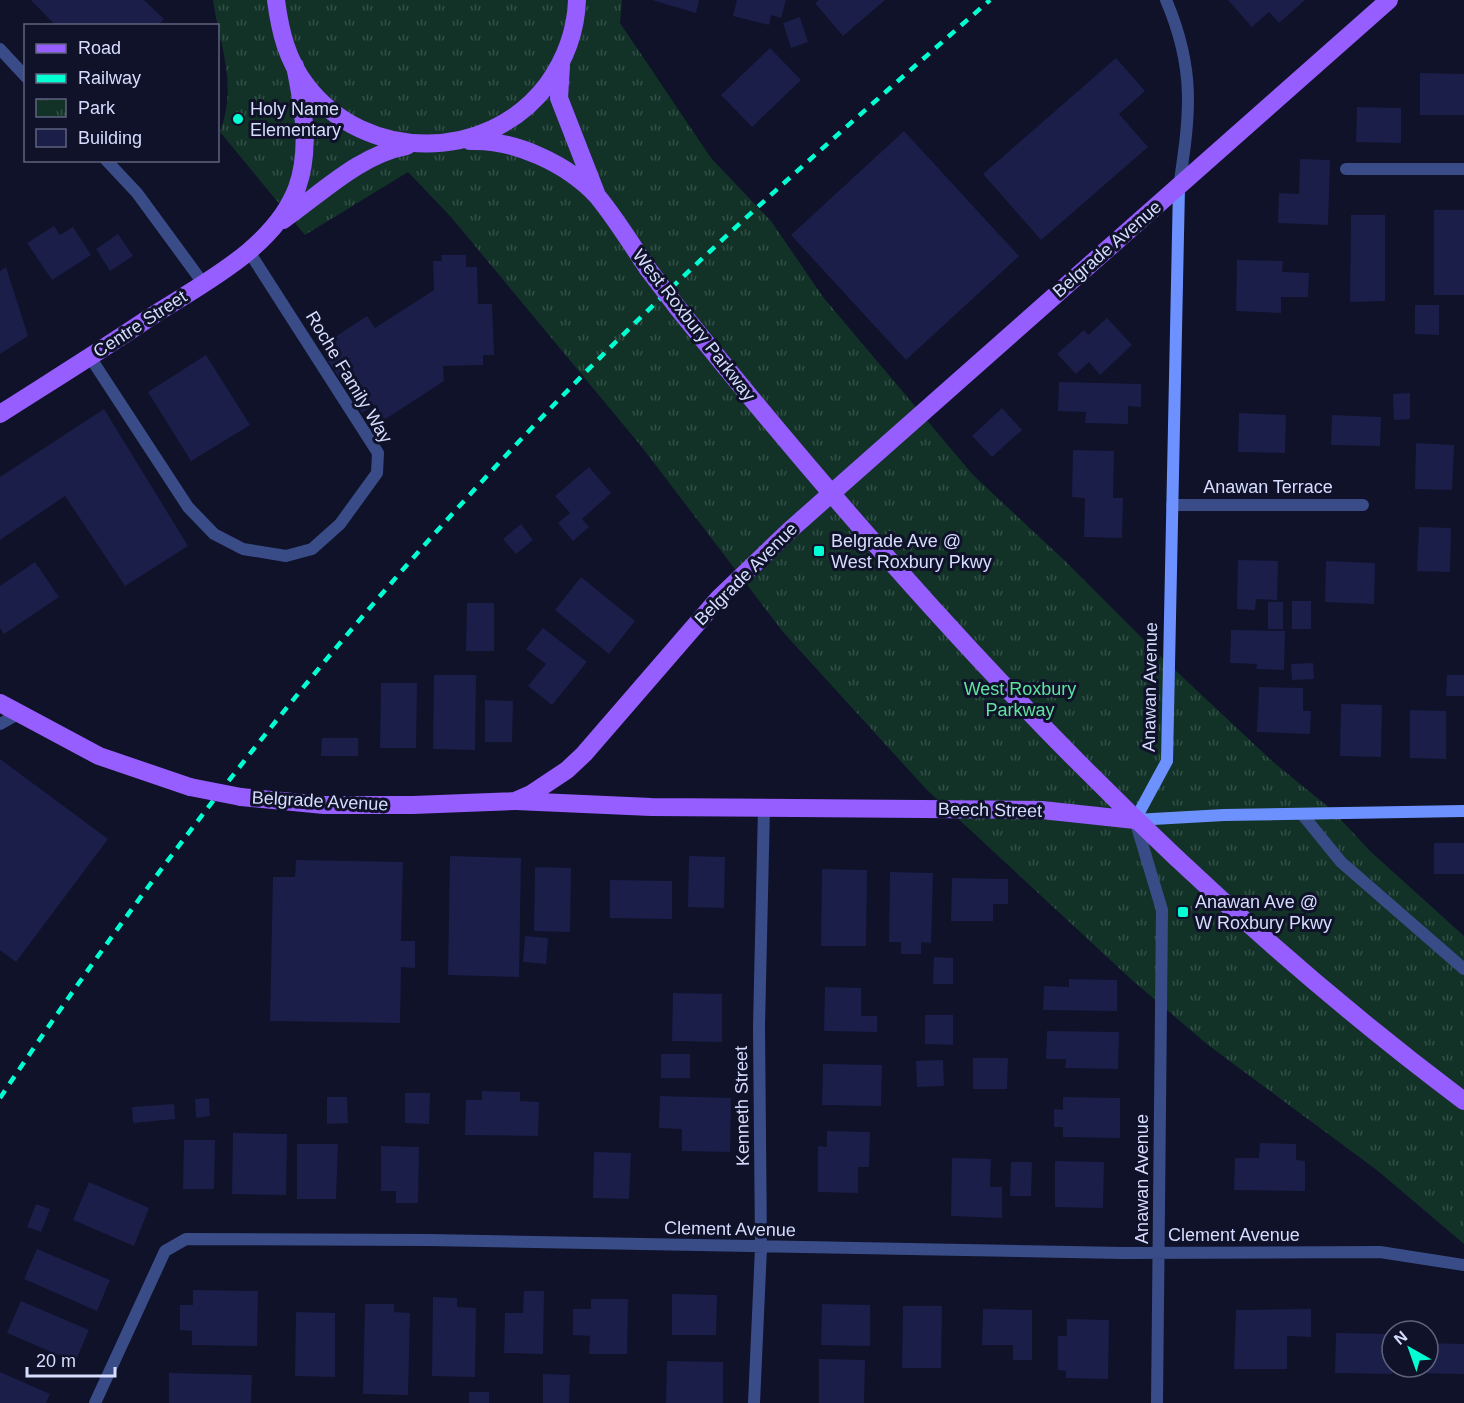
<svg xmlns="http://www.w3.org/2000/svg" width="1464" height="1403" viewBox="0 0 1464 1403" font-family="Helvetica,sans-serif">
<defs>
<pattern id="park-tufts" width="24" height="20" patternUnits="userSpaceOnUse" patternTransform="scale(1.5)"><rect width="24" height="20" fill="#123228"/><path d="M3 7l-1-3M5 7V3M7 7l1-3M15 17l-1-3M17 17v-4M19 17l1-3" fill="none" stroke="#344f48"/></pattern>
</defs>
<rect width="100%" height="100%" fill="#0f1228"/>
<!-- park -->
<path fill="url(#park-tufts)" d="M213,0H622L620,23L711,158L771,221L823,297L973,475L1064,560L1157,653L1272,761L1332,810L1370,851L1464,936V1244L1378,1171L1208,1045L1133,981L926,789L783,632L641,446L451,217L408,172L305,235L220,132C238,82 220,49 213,0Z"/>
<!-- building -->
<path fill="#1b1e49" d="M31,0H144L164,19L157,26H56Z
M652,0H699L696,13Z
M737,0H786L781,18L771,15L769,25L733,16Z
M819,0H885L843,36L815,3Z
M1228,0H1305L1279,23L1269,12L1252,27Z
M800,17L808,42L791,48L783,23Z
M770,48L801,80L752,127L721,95Z
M1116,58L1145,91L1119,114L1148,147L1041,240L983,174Z
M1420,73L1464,74V115H1420Z
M1357,107L1401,108V143L1356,142Z
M904,131L1019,256L906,360L791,235Z
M1300,159L1330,160L1328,225L1278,223L1279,193L1299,194Z
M1434,210H1464V295H1434Z
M1351,215H1385V301L1350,302Z
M54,226L60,235L73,227L91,255L52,280L27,243Z
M118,234L133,256L110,271L96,249Z
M441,255H466V267H477L478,304H492L494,355H483V365L443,366L444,381L384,420L374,405L362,413L328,361L341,353L332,339L367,316L375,328L434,290L433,261H442Z
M1237,260L1283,261L1282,272L1309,273L1308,297H1281V313L1236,311Z
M6,267L28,336L0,354V271Z
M1415,305H1439V335L1415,334Z
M1107,318L1132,345L1100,375L1089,362L1076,374L1057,354L1084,330L1088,335Z
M206,355L250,425L191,461L148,392Z
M1059,382L1141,384V407L1128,406V424L1085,423L1086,412L1058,411Z
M1410,393V419L1394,420L1393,394Z
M1002,408L1022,430L992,457L972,436Z
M104,409L188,546L125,586L65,496L0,540V477Z
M1239,413L1286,415L1285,453L1238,452Z
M1332,415L1381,417L1380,446L1331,445Z
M1416,443L1454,445L1452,490L1415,489Z
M1073,450L1114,451L1113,498H1123L1122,538L1084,537L1085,498L1072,497Z
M589,467L611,493L582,519L589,527L573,541L558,523L570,513L555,496Z
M521,524L533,540L516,554L503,539Z
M1419,527L1451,528L1450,572L1417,571Z
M1238,560L1278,561L1277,600L1256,599L1255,610L1237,609Z
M1326,561L1375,563L1374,604L1325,602Z
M35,562L59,597L4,634L0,628V586Z
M581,577L635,621L609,654L555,610Z
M1292,601H1311V629H1292Z
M1268,602H1283V629H1268Z
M467,603H494V651H466Z
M543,628L587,662L552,705L528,686L546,664L526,649Z
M1231,630L1285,631L1284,670L1256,669L1257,664L1230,663Z
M1313,663L1314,679L1292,680L1291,664Z
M434,675H476L475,750L433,749Z
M1447,675H1464V696H1446Z
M381,683H417L416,748H380Z
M1259,687L1303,688V711H1311L1310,734L1257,732Z
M485,700L513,701L512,742H485Z
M1341,704L1382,705L1381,757L1340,756Z
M1410,710L1446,711V759L1410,758Z
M322,738H358V756H321Z
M0,759L108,839L16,962L0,950Z
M1434,843H1464V874H1434Z
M450,856L521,858L519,977L448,975Z
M689,856L725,857L724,908L688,907Z
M296,860L403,862L401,941H415V968L401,967L400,1023L270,1021L273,877H295Z
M535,867L571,868L570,932L534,931Z
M822,869L867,870L866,946H821Z
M890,872L933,873L931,943L921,942V954H901V942H889Z
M952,878L1008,879V904H993V921H951Z
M610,880L672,881V919L610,918Z
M525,936L548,938L546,964L523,962Z
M934,957L953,958V984H933Z
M1069,979L1117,980V1011L1043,1010L1044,986L1069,987Z
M825,987L861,988V1016H877V1032L824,1031Z
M673,993L722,994V1042L672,1041Z
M925,1015H953V1045L925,1044Z
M1047,1031L1119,1032L1118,1069L1065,1068L1066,1059H1046Z
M661,1054H690V1078H661Z
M973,1058H1008L1007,1089H973Z
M943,1060L944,1086L917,1087L916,1061Z
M823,1064L882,1065L881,1106L822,1105Z
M482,1091L520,1092V1101L539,1102L538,1136L465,1135L466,1100H482Z
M405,1093H430L429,1124L405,1123Z
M660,1096L731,1098L730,1152L682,1151V1129L659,1128Z
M327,1097H347L348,1123L327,1124Z
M1063,1097L1120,1098V1138L1063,1137V1127H1054V1109L1063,1110Z
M209,1098L210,1116L196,1118L195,1099Z
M174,1104L175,1119L133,1123L132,1107Z
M827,1131L870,1132L869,1167H858V1193L818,1192V1146L827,1147Z
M233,1133L287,1134L286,1195L232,1194Z
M184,1140H215L214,1189H183Z
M1260,1143L1296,1144V1160L1305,1161V1191L1234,1190L1235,1158H1259Z
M297,1144H338L336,1199H297Z
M381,1146L419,1147L418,1203H396V1191H381Z
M594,1152L631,1153L629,1199L593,1198Z
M952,1158L991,1159L990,1187H1002V1218L951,1216Z
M1055,1161L1104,1162L1103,1208L1055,1207Z
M1011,1162H1032L1031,1196H1010Z
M89,1182L149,1208L134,1246L73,1220Z
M36,1204L50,1209L41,1232L27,1227Z
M37,1249L110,1280L97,1311L24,1279Z
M193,1290L258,1291L257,1346L192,1345V1331L180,1330V1305H193Z
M524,1291H544L543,1354L504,1353L505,1313H523Z
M672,1294L717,1295L716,1335H672Z
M433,1297L457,1298V1307L476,1308L475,1377L432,1376Z
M591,1299H628L627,1354H589L590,1336L573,1335V1309H591Z
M21,1301L89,1330L75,1362L7,1333Z
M365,1304H394V1312L410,1313L408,1395L363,1394Z
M822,1304L870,1305V1346L821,1345Z
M903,1306H942L941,1368H902Z
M983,1309L1032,1310V1360H1013V1345H982Z
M1311,1309V1337L1287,1336V1369H1234L1236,1310Z
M296,1312L335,1313V1377L295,1376Z
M1067,1319L1109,1320L1108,1379L1066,1378V1371L1058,1370V1336H1067Z
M1336,1333L1392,1334V1374L1335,1373Z
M1428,1343L1464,1344V1374L1414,1373V1367H1428Z
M819,1359L865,1360L864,1403H819Z
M667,1361L723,1362V1403H666Z
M0,1372L50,1394L46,1403H0Z
M169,1373L252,1375L251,1403H169Z
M543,1374L570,1375L569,1403H543Z
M469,1392H489V1403H469Z"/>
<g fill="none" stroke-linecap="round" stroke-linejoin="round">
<!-- street -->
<path stroke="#394c88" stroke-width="12" d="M1166,0C1196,70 1190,114 1179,187
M0,49L26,77
M106,160L137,193L203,283
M1346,169H1464
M90,357L188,507L214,534L243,549L286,556L312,549L340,524L377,473L378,453L248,250
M1172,505H1363
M0,724L18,714
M1302,814L1341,862L1464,969
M1135,820L1162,910L1157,1403
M95,1403L165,1251L186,1239L429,1240L1123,1253L1380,1252L1464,1265
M754,1403L761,1248L759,1026L764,807"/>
<!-- secondary -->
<path stroke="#6d92ff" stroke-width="12" d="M1135,820L1167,761L1179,187
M1135,820L1224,815L1464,811"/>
<!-- primary -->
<path stroke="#965dff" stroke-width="18" d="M276,0C280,31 287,60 306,85C365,163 488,163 547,85C565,60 576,30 577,0
M561,66L559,98L596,193
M470,141C514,139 568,164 598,197C616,219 632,245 648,269
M283,220C322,193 359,155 407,146
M677,307C911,599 1164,876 1464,1101
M0,414C50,382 100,351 149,318C201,284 274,249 297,188C311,149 303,105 295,66
M0,703L99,756L190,787
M241,797L324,805H413L515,801L531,794L567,770L584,754L719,598L790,530L1389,0
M516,801L651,807L1042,810L1135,820"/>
<!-- rail -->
<path stroke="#02ffd3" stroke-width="4.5" stroke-dasharray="9 8" stroke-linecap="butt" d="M0,1098C171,842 359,605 574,384C706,249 848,125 990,0"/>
<!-- primary-bridge -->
<path stroke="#965dff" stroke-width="18" d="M648,269L677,307
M190,787L241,797"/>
</g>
<!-- markers -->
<g fill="#02ffd3" stroke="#0f1228" stroke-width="2">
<circle cx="238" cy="119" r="6"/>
<rect x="813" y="545" width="12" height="12" rx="3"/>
<rect x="1177" y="906" width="12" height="12" rx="3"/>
</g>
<g text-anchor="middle" stroke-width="6" stroke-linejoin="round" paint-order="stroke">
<!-- poi labels -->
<g font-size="18" fill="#d6ddff" stroke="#0f1228" text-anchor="start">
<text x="250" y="115">Holy Name<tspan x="250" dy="21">Elementary</tspan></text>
<text x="831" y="547">Belgrade Ave @<tspan x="831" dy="21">West Roxbury Pkwy</tspan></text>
<text x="1195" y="908">Anawan Ave @<tspan x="1195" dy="21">W Roxbury Pkwy</tspan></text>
</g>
<!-- street labels -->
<g font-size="18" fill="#d6ddff" stroke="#0f1228">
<text transform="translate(1107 249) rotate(-41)" y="6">Belgrade Avenue</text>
<text transform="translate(140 324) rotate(-33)" y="6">Centre Street</text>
<text transform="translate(694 325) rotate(52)" y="6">West Roxbury Parkway</text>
<text transform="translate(349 377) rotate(59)" y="6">Roche Family Way</text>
<text x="1268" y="493">Anawan Terrace</text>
<text transform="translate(746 574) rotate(-45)" y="6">Belgrade Avenue</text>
<text transform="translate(1150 687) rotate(-89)" y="6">Anawan Avenue</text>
<text transform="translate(320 801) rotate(3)" y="6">Belgrade Avenue</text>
<text transform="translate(990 810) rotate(1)" y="6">Beech Street</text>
<text transform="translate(742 1106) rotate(-91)" y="6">Kenneth Street</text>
<text transform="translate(1142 1179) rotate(-90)" y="6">Anawan Avenue</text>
<text transform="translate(730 1229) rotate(1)" y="6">Clement Avenue</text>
<text x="1234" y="1241">Clement Avenue</text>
</g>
<!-- park labels -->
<g font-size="18" fill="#5fe39e" stroke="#0f1228">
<text x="1020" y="695">West Roxbury<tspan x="1020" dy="21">Parkway</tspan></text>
</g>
</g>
<!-- legend -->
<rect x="24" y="24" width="195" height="138" fill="#0f1228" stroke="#5f637e" stroke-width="1.5"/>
<rect x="36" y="44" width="30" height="9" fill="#965dff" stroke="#5f637e" stroke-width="1.5"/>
<text x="78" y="54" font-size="18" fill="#d6ddff">Road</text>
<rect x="36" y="74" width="30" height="9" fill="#02ffd3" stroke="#5f637e" stroke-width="1.5"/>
<text x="78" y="84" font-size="18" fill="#d6ddff">Railway</text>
<rect x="36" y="99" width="30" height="18" fill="url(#park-tufts)" stroke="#5f637e" stroke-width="1.5"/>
<text x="78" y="114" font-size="18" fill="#d6ddff">Park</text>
<rect x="36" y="129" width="30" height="18" fill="#1b1e49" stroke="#5f637e" stroke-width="1.5"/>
<text x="78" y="144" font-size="18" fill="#d6ddff">Building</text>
<!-- north arrow -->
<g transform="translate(1410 1349) rotate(320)"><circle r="28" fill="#0f1228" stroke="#5f637e" stroke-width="1.5"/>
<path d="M0-4.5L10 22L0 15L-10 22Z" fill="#02ffd3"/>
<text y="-9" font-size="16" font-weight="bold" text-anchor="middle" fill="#d6ddff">N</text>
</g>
<!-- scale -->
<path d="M27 1367v9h88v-9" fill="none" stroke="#d6ddff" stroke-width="3"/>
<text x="36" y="1367" font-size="18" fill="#d6ddff" stroke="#0f1228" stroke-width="4.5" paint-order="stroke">20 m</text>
</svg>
